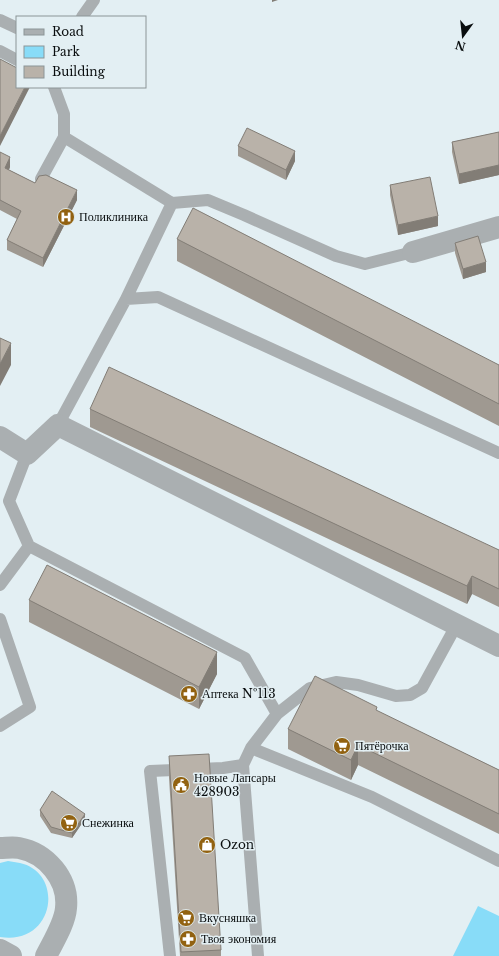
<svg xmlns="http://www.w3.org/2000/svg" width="499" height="956" viewBox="0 0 499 956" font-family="'Libre Baskerville',serif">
<rect width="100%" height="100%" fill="#e3eff3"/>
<!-- green -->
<path fill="#88dcf8" d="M8,861C12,862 16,862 20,863C65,873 55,946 0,937V863Z
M478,906L499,916V956H453Z"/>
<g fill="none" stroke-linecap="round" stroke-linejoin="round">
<!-- service -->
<path stroke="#aaafb1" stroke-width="12" d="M82,17L94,0
M0,20L17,28
M0,51L17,60
M54,87L64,114V137
M41,179L64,137L172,203
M126,299L172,203L208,200L244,215L336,256L365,264L413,252
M58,425L126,299L158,297L499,453
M27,454L9,501L29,546L245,658L277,714
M0,585L29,546
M0,619L30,707L0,726
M251,748L372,797L499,861
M243,765L258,956
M170,956L150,771L223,768L243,765L251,748L277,714L310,688L336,682L358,685L396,696L410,695L422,688L457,624"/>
<!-- minor -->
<path stroke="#aaafb1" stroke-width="22" d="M413,252L499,227
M0,437L27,454L58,425L499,646"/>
<!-- tertiary -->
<path stroke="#aaafb1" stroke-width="22" d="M0,848C6,848 13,847 19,848C46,853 69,879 66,908C65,923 53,942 46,956
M0,950L11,956"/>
</g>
<!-- wall -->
<path fill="#9f9991" d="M499,132V175L459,184L452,152V142Z
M238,146L295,161L286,180L238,156Z
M0,152L10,167L9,170L35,183L77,200L43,267L7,250V240L17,219L0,210Z
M390,185L438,226L398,235L390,195Z
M177,239L499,365V426L177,261Z
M455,243L486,272L463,279L455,253Z
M90,409L499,550V607L472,594L467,604L90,427Z
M29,600L217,674L199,709L29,622Z
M377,711L499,770V834L358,765L351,780L288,749V729Z
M169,756L221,950V956H180L169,778Z
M40,810L85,819L72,838L51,833L40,816Z"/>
<!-- shaded-wall -->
<path fill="#827d76" d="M272,0H278L272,2Z
M25,87H30L0,146V136Z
M295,151V161L286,180V170Z
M10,157V167L5,178V168Z
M499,165V175L459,184V174Z
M77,190V200L43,267V258Z
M438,216V226L398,235V225Z
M486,262V272L463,279V269Z
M11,343V365L0,386V364Z
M472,576V594L467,604V586Z
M217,652V674L199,709V687Z
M358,745V765L351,780V760Z
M85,814V819L72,838V833Z"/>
<!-- building -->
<path fill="#b9b2a9" stroke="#827d76" d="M0,59L17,68V87H25L0,136Z
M247,128L295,151L286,170L238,146Z
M499,132V165L459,174L452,142Z
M0,152L10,157L5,168L35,183L39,176L46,175L77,190L43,258L7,240L21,211L0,200Z
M430,177L438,216L398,225L390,185Z
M193,208L499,365V404L177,239Z
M478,236L486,262L463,269L455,243Z
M0,338L11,343L0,364Z
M109,367L499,550V589L472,576L467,586L90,409Z
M47,565L217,652L199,687L29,600Z
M315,676L377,707L376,710L499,770V814L358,745L351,760L288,729Z
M209,754L221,950L181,952L169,756Z
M52,791L85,814L72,833L51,827L40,810Z"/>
<!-- icons -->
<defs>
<g id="hospital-disc" transform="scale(0.9)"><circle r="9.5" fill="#926211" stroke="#e3eff3"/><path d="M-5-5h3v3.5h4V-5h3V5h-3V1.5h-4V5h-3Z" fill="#fff"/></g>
<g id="pharmacy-disc" transform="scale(0.9)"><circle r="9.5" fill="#926211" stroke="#e3eff3"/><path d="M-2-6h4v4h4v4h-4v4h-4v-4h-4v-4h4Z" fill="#fff"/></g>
<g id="supermarket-disc" transform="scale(0.9)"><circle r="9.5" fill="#926211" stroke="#e3eff3"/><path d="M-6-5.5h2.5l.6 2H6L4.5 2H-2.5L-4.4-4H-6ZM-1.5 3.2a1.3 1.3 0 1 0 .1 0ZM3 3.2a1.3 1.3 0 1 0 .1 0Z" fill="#fff"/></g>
<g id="civic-disc" transform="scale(0.9)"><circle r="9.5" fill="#926211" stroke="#e3eff3"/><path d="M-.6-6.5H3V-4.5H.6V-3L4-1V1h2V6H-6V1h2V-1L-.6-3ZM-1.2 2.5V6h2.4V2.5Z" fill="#fff"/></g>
<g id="shop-disc" transform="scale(0.9)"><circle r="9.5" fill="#926211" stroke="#e3eff3"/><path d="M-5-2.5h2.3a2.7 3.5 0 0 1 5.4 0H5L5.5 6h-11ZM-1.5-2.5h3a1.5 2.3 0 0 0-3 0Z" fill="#fff"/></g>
</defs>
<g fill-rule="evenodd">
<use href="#hospital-disc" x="66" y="217"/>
<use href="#pharmacy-disc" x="189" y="694"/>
<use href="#supermarket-disc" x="342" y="746"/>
<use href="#civic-disc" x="181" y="785"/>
<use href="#supermarket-disc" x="69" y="823"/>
<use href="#shop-disc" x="207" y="845"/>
<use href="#supermarket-disc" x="186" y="918"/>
<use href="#pharmacy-disc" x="188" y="939"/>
</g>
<g text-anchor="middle" stroke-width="3" stroke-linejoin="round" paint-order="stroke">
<!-- poi labels -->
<g font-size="12" fill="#090d0e" stroke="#e3eff3" text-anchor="start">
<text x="79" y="221">Поликлиника</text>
<text x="202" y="698">Аптека №113</text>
<text x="355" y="750">Пятёрочка</text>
<text x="194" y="782">Новые Лапсары<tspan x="194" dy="14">428903</tspan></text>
<text x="82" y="827">Снежинка</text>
<text x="220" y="849">Ozon</text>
<text x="199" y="922">Вкусняшка</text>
<text x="201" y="943">Твоя экономия</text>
</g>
</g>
<!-- legend -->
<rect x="16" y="16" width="130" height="72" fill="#e3eff3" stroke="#8c9597"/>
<rect x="24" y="29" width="20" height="6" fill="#aaafb1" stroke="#8c9597"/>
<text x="52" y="36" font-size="12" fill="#090d0e">Road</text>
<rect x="24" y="46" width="20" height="12" fill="#88dcf8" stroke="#8c9597"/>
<text x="52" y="56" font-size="12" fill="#090d0e">Park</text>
<rect x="24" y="66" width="20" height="12" fill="#b9b2a9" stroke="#8c9597"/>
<text x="52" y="76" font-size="12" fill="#090d0e">Building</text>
<!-- north arrow -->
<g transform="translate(463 36) rotate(195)" stroke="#e3eff3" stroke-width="3" paint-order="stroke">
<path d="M0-3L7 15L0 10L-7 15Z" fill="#090d0e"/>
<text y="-6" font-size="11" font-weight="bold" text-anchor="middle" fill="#090d0e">N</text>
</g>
</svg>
